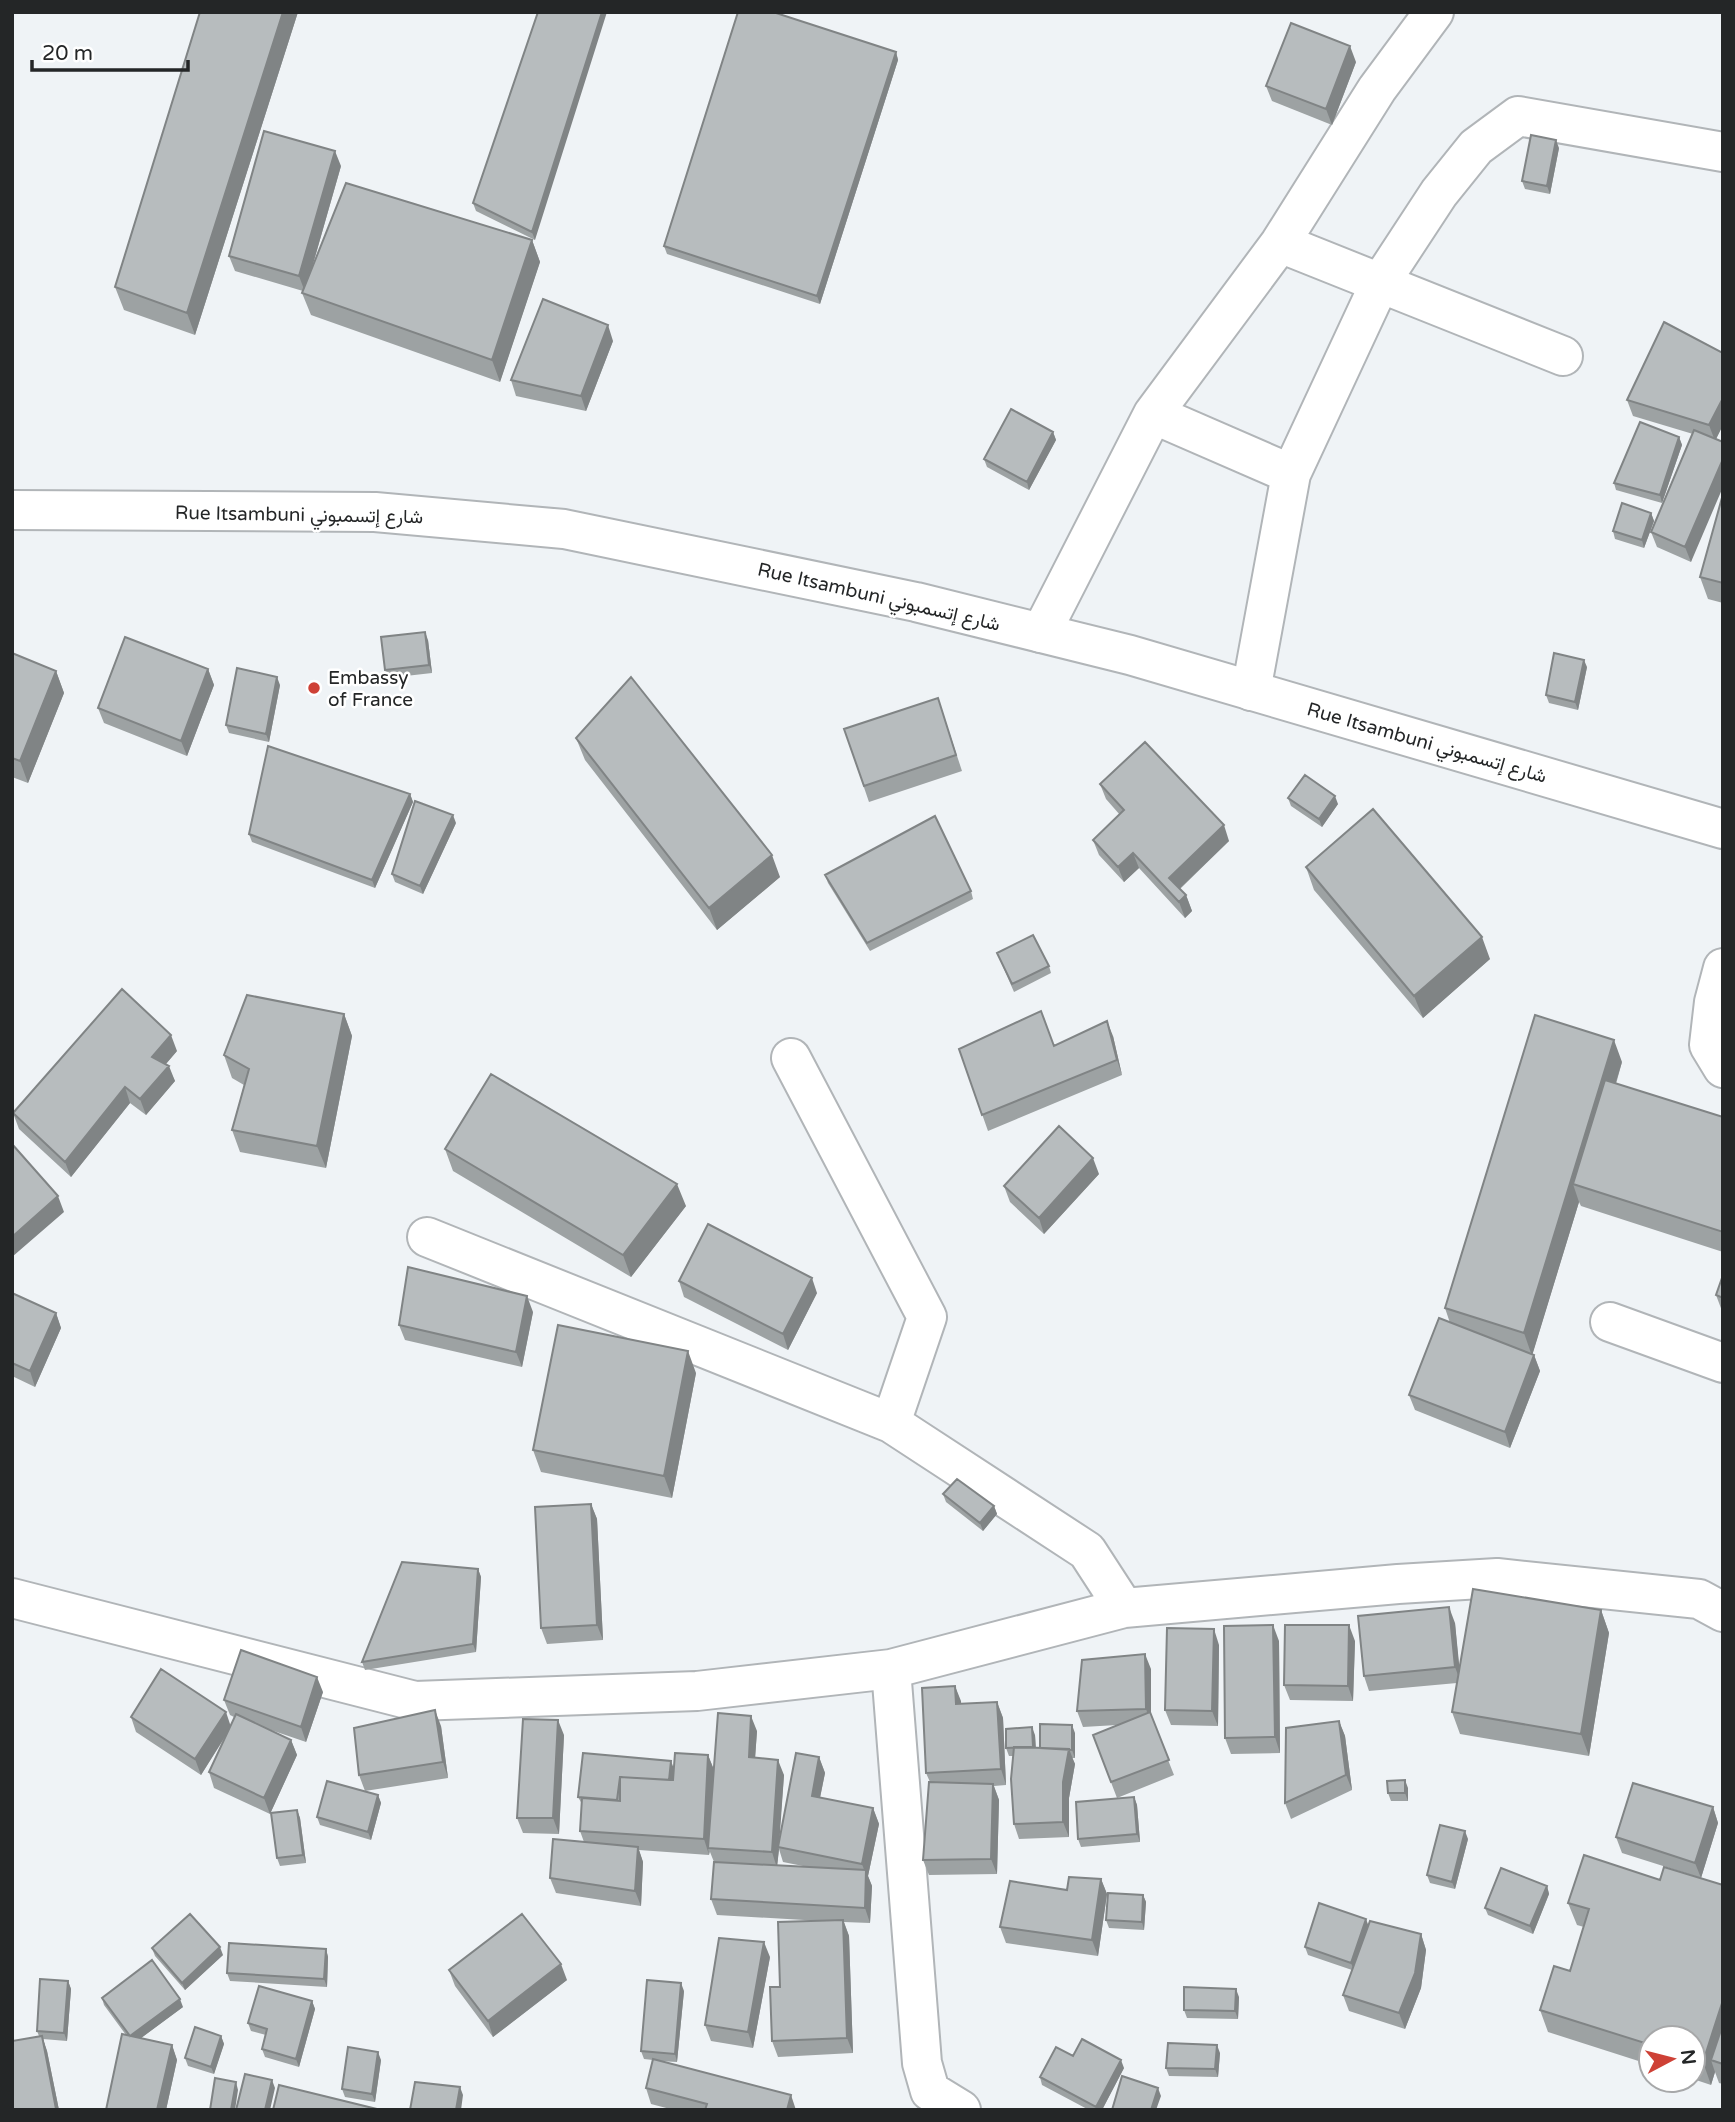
<svg xmlns="http://www.w3.org/2000/svg" width="1735" height="2122" viewBox="0 0 1735 2122" font-family="'Varela Round',Vazirmatn,sans-serif">
<rect width="100%" height="100%" fill="#eff3f6"/>
<g fill="none" stroke-linecap="round" stroke-linejoin="round">
<!-- minor casing -->
<g stroke="#b1b5b8" stroke-width="42">
<path id="minor" d="M1280,243L1563,356
M1153,414L1291,474
M1041,633L1153,414L1280,243L1377,89L1434,12
M1251,691L1291,474L1380,283L1439,193L1476,147L1518,116L1723,152
M1723,968L1714,1002L1709,1045L1723,1068
M791,1058L927,1317L891,1423
M427,1237L891,1423L1087,1551L1124,1608
M1610,1322L1723,1363
M12,1598L415,1701L697,1691L891,1669L1124,1608L1398,1584L1497,1578L1699,1599L1723,1612
M891,1669L922,2063L930,2091L961,2110"/>
</g>
<!-- major casing -->
<g stroke="#b1b5b8" stroke-width="42">
<path id="major" d="M12,510L375,512L564,529L916,602L1130,655L1723,829"/>
</g>
<!-- minor -->
<use href="#minor" stroke="#fff" stroke-width="38"/>
<!-- major -->
<use href="#major" stroke="#fff" stroke-width="38"/>
</g>
<!-- wall -->
<path fill="#9da2a3" fill-rule="evenodd" d="M200,12H298L195,335L124,310L115,287Z
M538,12L535,240L476,211L473,203Z
M896,52L898,60L820,304L667,254L664,246Z
M1356,62L1332,125L1272,101L1266,86Z
M1559,148L1550,194L1525,189L1522,181Z
M341,166L311,271L532,240L540,262L500,382L311,315L302,293L303,291L235,271L229,256Z
M613,341L586,411L516,396L511,380Z
M1723,353V425L1716,439L1691,562L1657,547L1651,532L1693,434L1633,416L1627,400Z
M1053,432L1056,440L1029,490L987,467L984,459Z
M1679,437L1682,445L1662,503L1616,490L1614,483Z
M1723,494V603L1708,599L1700,577Z
M1651,513L1654,521L1644,548L1615,539L1613,531Z
M428,640L432,673L388,678L385,670Z
M12,653L56,671L64,693L28,783L12,777Z
M1587,667L1578,710L1549,703L1546,695Z
M208,669L214,685L187,756L104,723L98,708Z
M280,685L269,742L229,733L226,725Z
M938,698L962,771L869,802L844,729Z
M576,738L780,877L717,930L585,760Z
M1100,784L1229,841L1180,889L1186,895L1192,911L1185,918L1139,868L1124,882L1099,855L1093,840L1120,815L1106,799Z
M410,794L413,802L375,888L252,842L249,834Z
M1288,798L1338,804L1322,827L1291,806Z
M456,823L423,894L395,882L392,874Z
M1306,867L1490,959L1423,1018L1314,890Z
M825,875L971,891L973,899L870,951L828,883Z
M997,953L1049,966L1051,973L1014,992Z
M344,1014L352,1036L326,1168L240,1152L232,1130L244,1085L232,1078L224,1055Z
M1113,1036L1122,1075L988,1131L959,1049L1054,1046Z
M177,1051L166,1064L175,1081L146,1115L130,1103L71,1177L19,1129L13,1113Z
M1622,1062L1616,1084L1723,1117V1252L1581,1206L1579,1202L1532,1355H1534L1540,1371L1510,1448L1415,1410L1409,1395L1450,1323L1445,1308Z
M445,1149L686,1206L631,1277L453,1171Z
M1099,1174L1044,1234L1010,1202L1004,1186Z
M1723,1275V1311H1722L1716,1295Z
M679,1281L817,1293L788,1350L684,1297Z
M12,1293L56,1313L61,1328L35,1387L12,1376Z
M533,1312L522,1367L405,1340L399,1325Z
M696,1373L672,1498L541,1472L533,1450Z
M943,1494L994,1506L997,1514L983,1531L946,1502Z
M591,1504L597,1519L603,1640L547,1644L541,1628Z
M478,1569L481,1577L476,1652L365,1670L362,1662Z
M1601,1610L1609,1633L1589,1756L1460,1734L1452,1712L1457,1683L1369,1691L1364,1676L1455,1623L1459,1668Z
M1279,1641L1280,1753L1231,1754L1225,1738Z
M1355,1641L1353,1701L1290,1700L1284,1685Z
M1219,1645L1218,1726L1171,1725L1165,1710Z
M1151,1669V1717L1174,1775L1117,1798L1093,1735L1117,1725L1083,1727L1077,1711Z
M955,1686L961,1704L997,1702L1003,1718L1006,1785L994,1786L999,1800L997,1874L929,1875L923,1860L930,1782L926,1773Z
M323,1692L306,1742L265,1728L291,1740L297,1755L270,1814L214,1788L209,1772L225,1737L201,1775L136,1732L131,1717L231,1725L234,1717L230,1715L224,1700Z
M1339,1721L1345,1736L1352,1790L1291,1819L1285,1803Z
M441,1726L448,1778L365,1791L359,1775Z
M757,1731L755,1758L784,1775L779,1838L819,1757L825,1773L820,1798L873,1808L879,1824L868,1876L872,1886L870,1923L844,1922L849,1936L853,2053L778,2057L772,2041L780,1987L821,1921L717,1915L711,1899L714,1862L710,1852L709,1855L639,1850L643,1862L641,1906L556,1893L550,1878L584,1842L580,1831L582,1804L578,1797L674,1769L708,1755L714,1770ZM779,1849L783,1862L808,1867L777,1865Z
M1075,1733V1758H1072L1075,1764L1069,1798V1837L1019,1839L1014,1824L1013,1756H1009L1006,1748L1035,1735L1036,1748H1040Z
M564,1735L559,1834L523,1833L517,1818Z
M1408,1788V1801H1391L1388,1793Z
M378,1795L381,1803L371,1840L320,1825L317,1817Z
M1134,1797L1137,1805L1140,1842L1081,1847L1078,1839Z
M1713,1807L1718,1823L1701,1878L1622,1853L1616,1837Z
M297,1810L300,1818L306,1863L280,1866L277,1858Z
M1468,1839L1455,1889L1430,1883L1427,1875Z
M1101,1879L1107,1894L1098,1956L1006,1943L1000,1927L1067,1890Z
M1660,1880L1723,1885V2084L1719,2083L1715,2072L1711,2085L1693,2079V2038H1651V2065L1548,2032L1540,2010L1570,1971L1584,1927L1577,1925L1568,1903Z
M1547,1886L1549,1894L1533,1934L1488,1915L1485,1908Z
M1143,1895L1146,1902L1144,1930L1109,1928L1106,1920Z
M1368,1925L1421,1934L1426,1950L1421,1988L1405,2029L1349,2011L1343,1995L1352,1970L1308,1955L1305,1947Z
M152,1948L223,1955L185,1990L155,1956Z
M326,1949L328,1957L327,1987L230,1981L227,1973Z
M770,1957L753,2048L711,2041L705,2025Z
M449,1970L567,1980L493,2037L455,1986Z
M68,1981L71,1989L67,2041L43,2039L47,2051L59,2110H12L39,2036L37,2031Z
M684,1991L677,2062L659,2061L796,2110H674L651,2104L646,2088L653,2060L644,2059L641,2051Z
M1239,1997L1238,2019L1187,2018L1184,2010Z
M102,1998L183,2007L141,2038L172,2045L177,2060L166,2110H106L126,2035L104,2005Z
M312,2001L315,2009L299,2067L265,2057L262,2049L266,2035L251,2031L248,2023Z
M221,2036L224,2044L214,2074L188,2066L185,2058Z
M1220,2053L1218,2077L1169,2076L1166,2068Z
M1073,2056L1124,2068L1102,2110H1089L1042,2085L1040,2077Z
M381,2060L375,2102L345,2097L342,2089Z"/>
<!-- shaded-wall -->
<path fill="#808485" d="M283,12H298L195,335L187,313Z
M602,12H607L535,240L532,232Z
M1350,46L1356,62L1332,125L1326,109Z
M896,52L898,60L820,304L817,296Z
M1556,140L1559,148L1550,194L1547,186Z
M335,151L341,166L305,292L299,276Z
M532,240L540,262L500,382L492,360Z
M608,325L613,341L586,411L581,396Z
M1723,398V425L1715,441L1709,425Z
M1053,432L1056,440L1029,490L1027,482Z
M1679,437L1682,445L1662,503L1660,495Z
M1723,459V487L1691,562L1685,547Z
M1651,513L1654,521L1644,548L1642,540Z
M425,632L428,640L432,673L429,665Z
M1584,660L1587,667L1578,710L1575,702Z
M208,669L214,685L187,756L181,741Z
M56,671L64,693L28,783L20,761Z
M277,677L280,685L269,742L266,734Z
M410,794L413,802L375,888L372,880Z
M1335,796L1338,804L1322,827L1319,819Z
M453,815L456,823L423,894L420,886Z
M1224,825L1229,841L1175,893L1169,878Z
M1133,853L1139,868L1124,882L1118,867Z
M772,855L780,877L717,930L709,908Z
M1186,895L1192,911L1185,918L1179,902Z
M1482,937L1490,959L1423,1018L1414,996Z
M344,1014L352,1036L326,1168L317,1146Z
M1107,1021L1113,1036L1122,1075L1117,1060Z
M171,1035L177,1051L158,1073L152,1057Z
M1614,1040L1622,1062L1584,1187L1573,1184L1579,1202L1532,1356L1524,1333Z
M169,1066L175,1081L146,1115L140,1099Z
M125,1087L130,1103L71,1177L65,1162Z
M1093,1158L1099,1174L1044,1234L1039,1218Z
M677,1184L686,1206L631,1277L623,1255Z
M58,1196L64,1212L12,1257V1237Z
M812,1278L817,1293L788,1350L783,1334Z
M527,1296L533,1312L522,1367L516,1352Z
M56,1313L61,1328L35,1387L30,1371Z
M688,1351L696,1373L672,1498L664,1476Z
M1534,1355L1540,1371L1510,1448L1505,1432Z
M591,1504L597,1519L603,1640L597,1625Z
M994,1506L997,1514L983,1531L980,1523Z
M478,1569L481,1577L476,1652L473,1644Z
M1449,1607L1455,1623L1461,1683L1455,1667Z
M1601,1610L1609,1633L1589,1756L1581,1734Z
M1273,1625L1279,1641L1280,1753L1275,1737Z
M1349,1625L1355,1641L1353,1701L1348,1686Z
M1214,1629L1219,1645L1218,1726L1212,1711Z
M1145,1654L1151,1669V1724L1146,1709Z
M317,1677L323,1692L306,1742L301,1727Z
M955,1686L961,1701L962,1720L956,1704Z
M997,1702L1003,1718L1006,1785L1001,1769Z
M435,1710L441,1726L448,1778L443,1762Z
M226,1712L231,1727L201,1775L195,1759Z
M751,1716L757,1731L754,1773L749,1757Z
M558,1720L564,1735L559,1834L553,1818Z
M1339,1721L1345,1736L1352,1790L1346,1775Z
M1072,1725L1075,1733V1758L1072,1750Z
M1032,1727L1035,1735L1036,1755L1033,1747Z
M291,1740L297,1755L270,1814L264,1798Z
M1069,1749L1075,1764L1069,1798V1837L1063,1822V1782Z
M708,1755L714,1770L708,1848L709,1855L704,1839Z
M819,1757L825,1773L817,1812L812,1796Z
M778,1760L784,1775L779,1847H778L779,1849L777,1868L772,1852Z
M671,1761L674,1769L672,1791L669,1783Z
M1405,1780L1408,1788V1801L1405,1793Z
M993,1784L999,1800L997,1874L991,1859Z
M378,1795L381,1803L371,1840L368,1832Z
M1134,1797L1137,1805L1140,1842L1137,1834Z
M1713,1807L1718,1823L1701,1878L1695,1863Z
M873,1808L879,1824L868,1876L872,1886L870,1923L865,1908L866,1875L862,1864Z
M297,1810L300,1818L306,1863L303,1855Z
M1465,1831L1468,1839L1455,1889L1452,1882Z
M638,1847L643,1862L641,1906L635,1891Z
M1101,1879L1107,1894L1098,1956L1092,1940Z
M1547,1886L1549,1894L1533,1934L1530,1926Z
M1143,1895L1146,1902L1144,1930L1142,1922Z
M1366,1919L1369,1927L1354,1970L1351,1963Z
M843,1920L849,1936L853,2053L847,2038Z
M1421,1934L1426,1950L1421,1988L1405,2029L1399,2013Z
M764,1942L770,1957L753,2048L748,2032Z
M220,1947L223,1955L185,1990L182,1983Z
M326,1949L328,1957L327,1987L324,1979Z
M561,1964L567,1980L493,2037L488,2021Z
M68,1981L71,1989L67,2041L64,2033Z
M681,1983L684,1991L677,2062L675,2054Z
M1236,1989L1239,1997L1238,2019L1235,2011Z
M180,1999L183,2007L133,2044L130,2036Z
M1723,2000V2048L1711,2060L1715,2072L1711,2085L1703,2062Z
M312,2001L315,2009L299,2067L296,2059Z
M42,2036L47,2051L59,2110L56,2109Z
M221,2036L224,2044L214,2074L211,2067Z
M172,2045L177,2060L166,2110H157Z
M1217,2045L1220,2053L1218,2077L1215,2069Z
M378,2052L381,2060L375,2102L372,2094Z
M1121,2060L1124,2068L1102,2110H1097L1096,2107Z
M272,2080L275,2088L270,2110H265Z
M236,2082L238,2090L235,2110H231Z
M460,2087L463,2095L461,2110H456Z
M1158,2088L1161,2096L1156,2110H1151Z
M791,2095L796,2110H787Z"/>
<!-- building -->
<path fill="#b7bcbe" stroke="#808485" stroke-width="2" d="M200,12H283L187,313L115,287Z
M538,12H602L532,232L473,203Z
M738,12H773L896,52L817,296L664,246Z
M1291,23L1350,46L1326,109L1266,86Z
M264,131L335,151L299,276L229,256Z
M1531,135L1556,140L1547,186L1522,181Z
M346,183L532,240L492,360L302,293Z
M543,299L608,325L581,396L511,380Z
M1664,322L1723,353V398L1709,425L1627,400Z
M1011,409L1053,432L1027,482L984,459Z
M1640,422L1679,437L1660,495L1614,483Z
M1694,430L1723,442V459L1685,547L1651,532Z
M1723,494V583L1700,577Z
M1622,503L1651,513L1642,540L1613,531Z
M425,632L429,665L385,670L381,637Z
M125,637L208,669L181,741L98,708Z
M12,653L56,671L20,761L12,758Z
M1554,653L1584,660L1575,702L1546,695Z
M237,668L277,677L266,734L226,725Z
M631,677L772,855L709,908L576,738Z
M938,698L956,755L864,786L844,729Z
M1145,742L1224,825L1169,878L1186,895L1179,902L1133,853L1118,867L1093,840L1124,810L1100,784Z
M268,746L410,794L372,880L249,834Z
M1305,775L1335,796L1319,819L1288,798Z
M415,801L453,815L420,886L392,874Z
M1373,809L1482,937L1414,996L1306,867Z
M935,816L971,891L867,943L825,875Z
M1033,935L1049,966L1012,984L997,953Z
M122,989L171,1035L152,1057L169,1066L140,1099L125,1087L65,1162L13,1113Z
M247,995L344,1014L317,1146L232,1130L249,1069L224,1055Z
M1041,1011L1054,1046L1107,1021L1117,1060L982,1115L959,1049Z
M1535,1015L1614,1040L1524,1333L1445,1308Z
M491,1074L677,1184L623,1255L445,1149Z
M1605,1080L1723,1117V1232L1573,1184Z
M1059,1126L1093,1158L1039,1218L1004,1186Z
M12,1144L58,1196L12,1237Z
M708,1224L812,1278L783,1334L679,1281Z
M408,1267L527,1296L516,1352L399,1325Z
M1723,1275V1298L1716,1295Z
M12,1293L56,1313L30,1371L12,1363Z
M1439,1318L1534,1355L1505,1432L1409,1395Z
M558,1325L688,1351L664,1476L533,1450Z
M957,1479L994,1506L980,1523L943,1494Z
M591,1504L597,1625L541,1628L535,1507Z
M402,1562L478,1569L473,1644L362,1662Z
M1473,1589L1601,1610L1581,1734L1452,1712Z
M1449,1607L1455,1667L1364,1676L1358,1616Z
M1273,1625L1275,1737L1225,1738L1224,1626Z
M1285,1625H1349L1348,1686L1284,1685Z
M1167,1628L1214,1629L1212,1711L1165,1710Z
M241,1650L317,1677L301,1727L224,1700Z
M1145,1654L1146,1709L1077,1711L1082,1660Z
M161,1669L226,1712L195,1759L131,1717Z
M955,1686L956,1704L997,1702L1001,1769L926,1773L922,1688Z
M435,1710L443,1762L359,1775L354,1728Z
M1150,1712L1169,1760L1111,1782L1093,1735Z
M718,1713L751,1716L749,1757L778,1760L772,1852L708,1848Z
M236,1714L291,1740L264,1798L209,1772Z
M523,1719L558,1720L553,1818H517Z
M1339,1721L1346,1775L1285,1803L1286,1728Z
M1040,1724L1072,1725V1750L1040,1748Z
M1032,1727L1033,1747L1006,1748V1729Z
M1014,1747L1069,1749L1063,1782V1822L1014,1824L1011,1779Z
M583,1753L671,1761L669,1780L620,1777L617,1800L578,1797Z
M675,1753L708,1755L704,1839L580,1831L582,1798L620,1801V1777L673,1780Z
M796,1753L819,1757L812,1796L873,1808L862,1864L778,1847Z
M1405,1780V1793H1388L1387,1781Z
M327,1781L378,1795L368,1832L317,1817Z
M929,1782L993,1784L991,1859L923,1860Z
M1633,1783L1713,1807L1695,1863L1616,1837Z
M1134,1797L1137,1834L1078,1839L1076,1802Z
M297,1810L303,1855L277,1858L271,1813Z
M1440,1825L1465,1831L1452,1882L1427,1875Z
M553,1839L638,1847L635,1891L550,1878Z
M1584,1855L1660,1880L1664,1867L1723,1885V2000L1703,2062L1693,2059V2038H1651V2045L1540,2010L1554,1966L1570,1971L1589,1909L1568,1903Z
M714,1862L866,1870L865,1908L711,1899Z
M1501,1868L1547,1886L1530,1926L1485,1908Z
M1069,1877L1101,1879L1092,1940L1000,1927L1010,1881L1067,1890Z
M1108,1893L1143,1895L1142,1922L1106,1920Z
M1319,1903L1366,1919L1351,1963L1305,1947Z
M190,1914L220,1947L182,1983L152,1948Z
M522,1914L561,1964L488,2021L449,1970Z
M843,1920L847,2038L772,2041L770,1987H780L778,1922Z
M1370,1921L1421,1934L1415,1973L1399,2013L1343,1995Z
M719,1938L764,1942L748,2032L705,2025Z
M229,1943L326,1949L324,1979L227,1973Z
M152,1960L180,1999L130,2036L102,1998Z
M40,1979L68,1981L64,2033L37,2031Z
M647,1980L681,1983L675,2054L641,2051Z
M259,1986L312,2001L296,2059L262,2049L267,2029L248,2023Z
M1184,1987L1236,1989L1235,2011L1184,2010Z
M1723,2024V2064L1711,2060Z
M195,2027L221,2036L211,2067L185,2058Z
M122,2034L172,2045L157,2110H106Z
M42,2036L56,2109L12,2110V2041Z
M1082,2039L1121,2060L1096,2107L1040,2077L1056,2047L1073,2056Z
M1168,2043L1217,2045L1215,2069L1166,2068Z
M348,2047L378,2052L372,2094L342,2089Z
M653,2059L791,2095L787,2110H705L707,2104L646,2088Z
M245,2074L272,2080L265,2110H236Z
M1122,2076L1158,2088L1151,2110H1112Z
M215,2078L236,2082L231,2110H210Z
M415,2082L460,2087L456,2110H410Z
M279,2085L381,2110H273Z"/>
<!-- markers -->
<circle fill="#ce4136" stroke="#fff" stroke-width="2.5" cx="314" cy="688" r="7"/>
<g text-anchor="middle" stroke-width="5" stroke-linejoin="round" paint-order="stroke">
<!-- street labels -->
<g font-size="19" fill="#242627" stroke="#fff">
<text transform="translate(299 514) rotate(1)" y="7">Rue Itsambuni شارع إتسمبوني</text>
<text transform="translate(879 596) rotate(13)" y="7">Rue Itsambuni شارع إتسمبوني</text>
<text transform="translate(1427 742) rotate(16)" y="7">Rue Itsambuni شارع إتسمبوني</text>
</g>
<!-- poi labels -->
<g font-size="19" fill="#242627" stroke="#fff" text-anchor="start">
<text x="328" y="684">Embassy<tspan x="328" dy="22">of France</tspan></text>
</g>
</g>
<!-- border -->
<rect width="1735" height="2122" fill="none" stroke="#242627" stroke-width="28"/>
<!-- north arrow -->
<g transform="translate(1672 2059) rotate(83)"><circle r="33" fill="#ffffff" stroke="#a7a8a9" stroke-width="2"/>
<path d="M0-5L12 26L0 18L-12 26Z" fill="#ce4136"/>
<text y="-10" font-size="19" font-weight="bold" text-anchor="middle" fill="#242627">N</text>
</g>
<!-- scale -->
<path d="M32 60v10h156v-10" fill="none" stroke="#242627" stroke-width="3.5"/>
<text x="42" y="60" font-size="21" fill="#242627" stroke="#ffffff" stroke-width="5" paint-order="stroke">20 m</text>
</svg>
